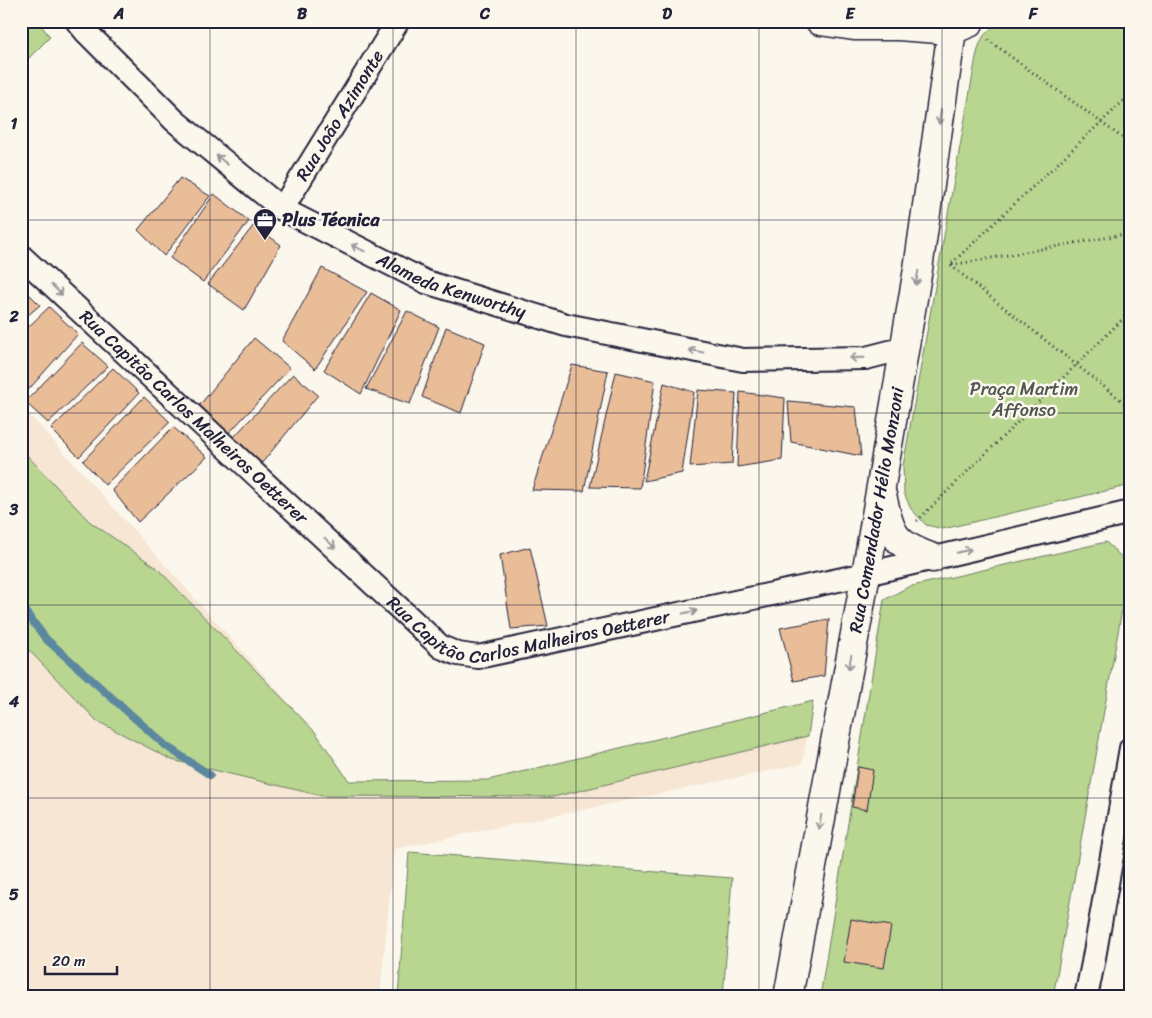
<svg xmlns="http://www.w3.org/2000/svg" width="1152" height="1018" viewBox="0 0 1152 1018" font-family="Sriracha,sans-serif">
<rect width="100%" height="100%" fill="#fbf7ec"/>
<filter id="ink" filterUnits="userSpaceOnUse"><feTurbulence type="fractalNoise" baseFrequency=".02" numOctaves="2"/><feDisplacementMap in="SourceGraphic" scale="10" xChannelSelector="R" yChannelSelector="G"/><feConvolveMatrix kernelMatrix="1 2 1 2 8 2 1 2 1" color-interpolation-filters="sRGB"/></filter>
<g filter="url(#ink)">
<!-- built -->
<path fill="#f6e6d3" d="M21,405L316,733L349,781L488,780L813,701L802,764L394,849L380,997H21Z"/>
<!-- green -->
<path fill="#b8d68f" stroke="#6d7c65" d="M21,21H38L50,37L21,66Z
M1004,21H1131V485L943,529L926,525L911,509L904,493L903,466L976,57C981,37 984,31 1004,21Z
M21,449L89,521L157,568L316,733L349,781L488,780L813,701L808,736L553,797L322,796L172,760L97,721L21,642Z
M1106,542L1130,565L1053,997H820L884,600L908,587Z
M409,852L732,878L723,997H398Z"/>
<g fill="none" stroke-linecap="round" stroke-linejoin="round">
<!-- stream -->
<path stroke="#5c889f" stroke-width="8" d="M21,606L46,639L166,746L210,775"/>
</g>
<!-- building -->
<path fill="#eabd99" stroke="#22223b" d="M180,178L210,196L164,256L138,230Z
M214,194L249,221L203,282L170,258Z
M254,225L281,245L244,310L208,284Z
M322,268L367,292L315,369L282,341Z
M21,286L40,305L21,321Z
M371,293L401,310L361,394L324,370Z
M49,307L78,334L22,397L21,334Z
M407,311L439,327L410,404L366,389Z
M446,327L485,343L461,413L422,397Z
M254,338L290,368L228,434L199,406Z
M82,343L108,366L48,423L25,402Z
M572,365L608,371L584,491L532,490Z
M113,368L139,393L79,457L51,429Z
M616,372L655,381L640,488L590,487Z
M293,374L318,395L261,464L231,440Z
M664,383L694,392L682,473L644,481Z
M698,390L736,393L732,464L690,467Z
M740,392L785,398L782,460L737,467Z
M144,397L170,422L105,485L83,461Z
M788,401L856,407L861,456L791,442Z
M173,427L207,457L138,522L112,490Z
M530,547L548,626L511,629L500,555Z
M829,619L824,676L794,681L780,628Z
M858,767L873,770L867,810L852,807Z
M851,919L891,926L884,968L844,962Z"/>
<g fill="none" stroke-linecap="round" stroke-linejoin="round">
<!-- street casing -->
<g stroke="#22223b" stroke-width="26">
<g id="street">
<path id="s1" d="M77,21L86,32L175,121L282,209L426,282L566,325L743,360L866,358L905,348"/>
<path id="s2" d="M282,209L398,21"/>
<path id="s3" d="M21,256L441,647L458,654L478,657L866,574L1131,512"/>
<path d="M1086,997L1093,963L1131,748"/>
</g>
</g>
<!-- secondary casing -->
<g stroke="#22223b" stroke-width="31">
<g id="secondary">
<path d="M820,21L854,26H898L952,30L969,23"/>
<path d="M882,495C891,535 893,544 933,558"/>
<path id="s4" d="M788,997L866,574L918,269L952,30L955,21"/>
</g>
</g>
<!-- path -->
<path stroke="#22223b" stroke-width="3" stroke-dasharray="1 4" stroke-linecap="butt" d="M988,40L1131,144
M1131,94L950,265L1131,408
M952,265L1131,233
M917,521L1131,311"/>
<!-- street -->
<use href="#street" stroke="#fbf7ec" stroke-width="22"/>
<!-- secondary -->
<use href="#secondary" stroke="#fbf7ec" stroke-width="28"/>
</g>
<!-- one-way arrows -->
<defs><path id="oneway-shaft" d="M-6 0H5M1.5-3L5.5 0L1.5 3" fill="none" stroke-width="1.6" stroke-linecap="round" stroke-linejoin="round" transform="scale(1.25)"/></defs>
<g stroke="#99979c">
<use href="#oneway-shaft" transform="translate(940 117) rotate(98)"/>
<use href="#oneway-shaft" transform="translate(222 160) rotate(-140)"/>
<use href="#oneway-shaft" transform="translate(358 248) rotate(-153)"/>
<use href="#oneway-shaft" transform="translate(917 278) rotate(100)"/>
<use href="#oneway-shaft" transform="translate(57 290) rotate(43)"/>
<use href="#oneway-shaft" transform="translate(696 351) rotate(-169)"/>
<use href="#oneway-shaft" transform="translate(857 358) rotate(179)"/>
<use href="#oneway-shaft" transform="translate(330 543) rotate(43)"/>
<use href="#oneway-shaft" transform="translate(964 551) rotate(-13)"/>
<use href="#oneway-shaft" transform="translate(690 612) rotate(-12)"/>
<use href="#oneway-shaft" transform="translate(850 662) rotate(100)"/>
<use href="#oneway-shaft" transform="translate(820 822) rotate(100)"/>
</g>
</g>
<!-- grid -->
<path fill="none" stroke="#22223b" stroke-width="1" stroke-opacity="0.55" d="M210,21V997M393,21V997M576,21V997M759,21V997M942,21V997M21,220H1131M21,413H1131M21,605H1131M21,798H1131"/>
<!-- icons -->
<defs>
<g id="office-pin" transform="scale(1.25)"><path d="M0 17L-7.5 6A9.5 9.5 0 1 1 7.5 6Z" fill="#22223b" stroke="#fbf7ec"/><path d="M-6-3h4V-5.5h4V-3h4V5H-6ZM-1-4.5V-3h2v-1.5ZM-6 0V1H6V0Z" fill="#fff"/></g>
</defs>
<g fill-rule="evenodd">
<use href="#office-pin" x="265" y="220"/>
</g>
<g text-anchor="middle" stroke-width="5" stroke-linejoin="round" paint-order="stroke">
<!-- street labels -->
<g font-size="18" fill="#22223b" stroke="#fbf7ec">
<text dy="6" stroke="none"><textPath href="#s2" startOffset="110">Rua João Azimonte</textPath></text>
<text dy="6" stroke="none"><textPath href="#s1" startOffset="465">Alameda Kenworthy</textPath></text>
<text dy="6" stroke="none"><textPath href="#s3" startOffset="236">Rua Capitão Carlos Malheiros Oetterer</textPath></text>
<text dy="6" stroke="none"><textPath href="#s4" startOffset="495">Rua Comendador Hélio Monzoni</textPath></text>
<text dy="6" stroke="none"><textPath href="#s3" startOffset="656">Rua Capitão Carlos Malheiros Oetterer</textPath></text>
</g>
<!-- poi labels -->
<g font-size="18" font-weight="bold" fill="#22223b" stroke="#fbf7ec" text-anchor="start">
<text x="282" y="226">Plus Técnica</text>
</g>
<!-- park labels -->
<g font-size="18" fill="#4f5854" stroke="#fbf7ec">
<text x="1024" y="395">Praça Martim<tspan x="1024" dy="21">Affonso</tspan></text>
</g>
</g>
<!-- margin -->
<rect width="1152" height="1018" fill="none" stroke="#fbf7ec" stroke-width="55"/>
<!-- scale -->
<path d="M45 966v8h72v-8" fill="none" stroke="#22223b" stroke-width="2.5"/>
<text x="52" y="966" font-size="15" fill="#22223b" stroke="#fbf7ec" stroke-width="4" paint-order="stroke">20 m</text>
<rect x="28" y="28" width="1096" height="962" fill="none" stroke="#22223b" stroke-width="2"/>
<g font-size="16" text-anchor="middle" font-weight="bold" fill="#22223b">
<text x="119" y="19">A</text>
<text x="302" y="19">B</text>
<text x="485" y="19">C</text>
<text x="667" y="19">D</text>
<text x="850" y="19">E</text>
<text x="1033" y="19">F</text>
<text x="14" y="129">1</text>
<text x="14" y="322">2</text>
<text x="14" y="515">3</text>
<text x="14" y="707">4</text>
<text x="14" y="900">5</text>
</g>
</svg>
